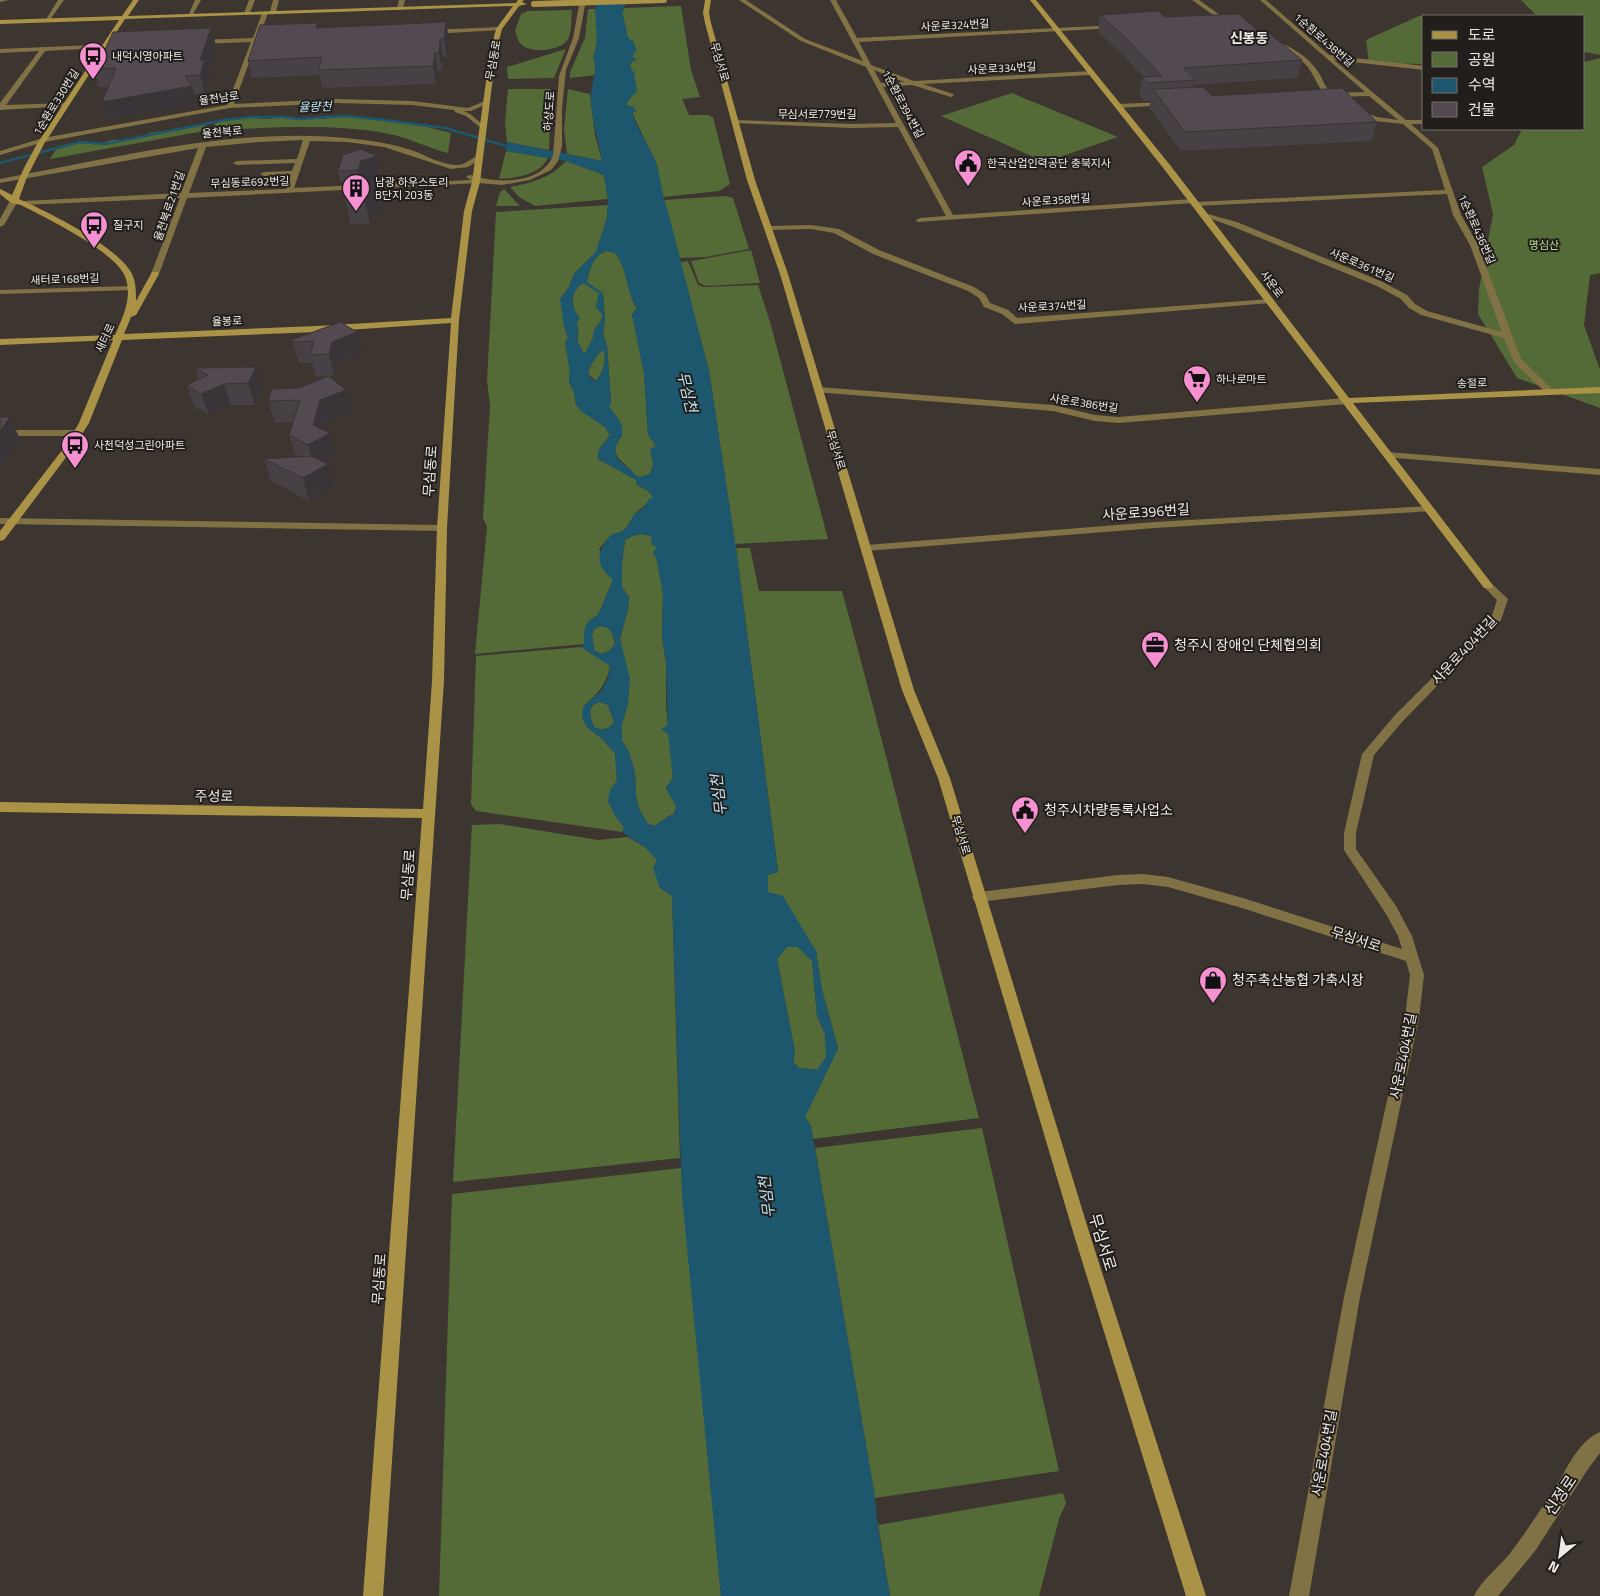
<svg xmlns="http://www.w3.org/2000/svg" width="1600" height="1596" viewBox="0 0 1600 1596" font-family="'Titillium Web','Noto Sans KR',sans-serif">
<rect width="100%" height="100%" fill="#3d352f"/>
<!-- green -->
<path fill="#546b38" d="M1521,0H1600V55L1584,52V16H1537Z
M681,6L691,70L700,97L682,99L689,115H708L713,117L730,184L719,191L663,197L657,165L632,113L636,111L626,104L632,95L630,67L634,52L636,51L628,39L622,12L625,8Z
M588,9H595C598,24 599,42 593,57L597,67L595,75L570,78V72L585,38Z
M572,10C571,18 572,29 569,37C564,51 532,54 522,45C518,42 517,36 515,31L521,14L528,11Z
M1419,16H1431H1424V64L1369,63L1366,40Z
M566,49L554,78L508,79L507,67Z
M1600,58V273L1590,275L1584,325L1600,370V408L1517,378L1478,314L1479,289L1493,214L1482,167L1514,145L1522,129H1584V62Z
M508,89H551L549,150L507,142L505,122Z
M568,89L590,94L595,135L602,161L567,154L564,129Z
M1012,93L1118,137L1045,162L941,116Z
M346,115L423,126L451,133L448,153C428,148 410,138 389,134C337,123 266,128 212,130L216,121H227L228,119L247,117L265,119L288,117H290L285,119H322Z
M207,125L204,131L50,159L58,146L74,143L100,144L112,140H127L153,135H146L149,133Z
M506,151L548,158C540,175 516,178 499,179Z
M566,161L604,175L608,199L535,206L519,197L510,187C531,183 551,178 566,161Z
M504,189L520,206H496L500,192Z
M726,196L733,198L749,249L706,257L680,258L664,200Z
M608,205L607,218L596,252L574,274L569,287L561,299L564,326L568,338L565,343L570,371L569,382L574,392L576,405L605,427L610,435L600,448L598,459L631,477L636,480L637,485L647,490L654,497C649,502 643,507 638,511C627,521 631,532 612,534L599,549L613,580L598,615C584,622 584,629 584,644L475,654L487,527L483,518L490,406L487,380L496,212Z
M751,250L760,283L706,286L699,283L691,261Z
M607,251L615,253C628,269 626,291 637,309L632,314L644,373L648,434L656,446L651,455L654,462L650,474L641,477L636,476C626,461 605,457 622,436L609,407L611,402L607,346L603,333L605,320L603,293L587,283C589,269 594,254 607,251Z
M688,261L698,285L704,287L758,285L770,322L828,539L735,544L709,371L680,262Z
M580,283L586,284L599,293L596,307L603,315L601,321L594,330L593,338L586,352L583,353L578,342V330L572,298L575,289Z
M604,349C606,362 604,371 596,381L588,374C590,365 596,355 604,349Z
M642,534L651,536L656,547L663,594L662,638L666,662V705L673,778L666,788L676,806L674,814C665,817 662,822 654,826L648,824L640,811L636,796L635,773L629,752L622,741V724L628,704L620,639L628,609L629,597L622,587V563L625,540L632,536Z
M736,548H750L759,591H842C890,766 933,942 979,1118L813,1139L811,1126L805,1117L838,1048L822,990L816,951L768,893V875L778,871Z
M600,626C612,627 612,633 615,644L609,651L601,654L594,650L592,635L594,629Z
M581,647L610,665C607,685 597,694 583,707L587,727L600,737L615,753L617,781L610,790L615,816L625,828L622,832L476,811L471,804L476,656Z
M600,702L608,705L614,722C608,729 604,731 595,728L591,719L590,710L594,704Z
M500,824L598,840L628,837L646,848L657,860L672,896L680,1158L453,1182L472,825Z
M787,947H798L812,961L817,1016L825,1034L827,1057L817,1070L799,1068L793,1062L795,1052L777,959Z
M982,1128L1059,1471L875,1498L815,1148Z
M681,1168L721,1596H439L452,1194Z
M1063,1493L1066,1503L1059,1519L1039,1596H890L878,1525Z"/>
<!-- water -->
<path fill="#1c576d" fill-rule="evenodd" d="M596,0H628L622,12L628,38L633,41L637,51L634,52L633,57L637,60L631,62L630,67L634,72L637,92L632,96L626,104L629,107L633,106L636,110L632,113C638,132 651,147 657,166C661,181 662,197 668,212L709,371L736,548L778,872L768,875V892L783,896L816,951L822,990L838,1049L805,1117L811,1126L874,1491L879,1535L890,1596H721L682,1196L672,896L660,888L653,868L657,860L646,848L622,832L624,827L615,816L608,801L610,790L617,781L615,753L600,737L587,727L582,718L583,707L602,690L608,678L610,666L581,647L584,644C584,629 584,622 598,615L613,580C594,563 596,553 612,534C628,532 627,525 634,515C637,512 641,511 643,508C648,503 646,500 653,497L647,490L637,485L636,480L631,477L598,459C596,449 605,443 610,435L605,427L582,412L576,405L574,392L569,382L570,371L565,343L568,338L564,326L560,299L569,287L574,274L596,252L607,218L608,199L604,175L566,161L506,151L507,142L602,161C598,140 592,121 591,99C590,84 599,72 593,57C601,37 593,20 596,0ZM607,251L615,253C628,269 626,291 637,308L632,314L644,373L648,434L656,446L650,449C652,460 655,464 650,474L641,477L636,476C631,468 621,465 617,457C611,444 625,438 622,427C621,420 613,412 609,407L611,402L607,346L603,333L605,320L603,293L587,282C589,269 594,254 607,251ZM583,283L599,293L596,307L603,315L601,321L594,330L593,338L586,352H583L578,342L577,334L580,331L578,330L577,322L580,318C568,303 572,292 583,283ZM604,350C606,363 604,372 596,381L591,379L588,374C590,365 596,354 604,350ZM642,534L651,536L652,545L656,547L653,554L656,557L663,594L662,638L666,662L668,725L661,729L668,734L673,778L666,788L676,806L674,814C665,817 662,822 654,826L648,824L640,811L636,796L635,773L629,752L622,741V724L628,704L630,679L620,639L628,609L629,597L622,587V563L625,540L632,536ZM599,626C612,627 612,633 615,644L609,651L601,654L594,650L592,635L594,629ZM600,702L608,705L614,722C608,729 604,731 595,728L591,719L590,710L594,704ZM787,947H798L812,961L817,1016L825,1034L826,1057L817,1070L799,1068L793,1062L795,1052L777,959Z"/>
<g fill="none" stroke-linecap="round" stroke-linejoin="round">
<!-- stream -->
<path stroke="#1c576d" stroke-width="2.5" d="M0,163L80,142L105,144L224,120L252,117H286L297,119L345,116L376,119L445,128L513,148"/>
<!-- street -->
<path fill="#817245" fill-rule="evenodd" d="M0,0H9L0,2Z
M58,0H64L49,21H45Z
M195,0H201L192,16H188Z
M249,0H255L250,13L247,15L244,13Z
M273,0H279L276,12L273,14L270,12Z
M399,0H405L403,8L400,10L397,8Z
M580,0H586L579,38L566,70L562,108V146L558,161L551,170L530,180L502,185L479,183L187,198L159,274L155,276L151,274L180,198L24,205L20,203L24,201L181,193L198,148L0,183V179C115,158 239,125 355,139C374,141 393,144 411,150C426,155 441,165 457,165C465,165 471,158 478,156L482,158L468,167L451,169L384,147L347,142L310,141L294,188L471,180L466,177L470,175C495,183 539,186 553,156L559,76L573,38ZM303,140L297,159L237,161L233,163L237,165L295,163L292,171L264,172L260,174L264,176L291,175L286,189L189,193L206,147L259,142Z
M739,0H746L805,39L863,61L830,0H836L857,38L1117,25L1115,28L859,42L871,65L914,81L1091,71L1094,73L1091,75L923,84L953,94L954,95L951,97L912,85L883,87L953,215L1193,199L1196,202L1445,190L1432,149L1403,124L1375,121L1358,114L1357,113L1360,111L1377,117L1398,120L1369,96L1337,97L1338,100C1320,101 1316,74 1305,64C1295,53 1281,47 1267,42L1269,39C1289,45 1307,55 1319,73C1323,80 1325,87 1331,93L1365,92L1260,0H1266L1329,55L1424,66V70L1334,60L1406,120H1424V124H1411L1438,148L1461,215L1478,245L1521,359L1554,391L1549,394L1546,393L1514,362L1504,338L1421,315L1409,308L1401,299L1377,286L1231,226L1200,215L1204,213L1237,222L1383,282L1407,295L1415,304L1427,311L1502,332L1470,245L1453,215L1447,194L1196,206L1193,203L917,222L916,220L920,218L946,216L898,127L852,128L733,123V121L735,120L852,124L896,123L866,67L801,41ZM874,70L904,82L881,83Z
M1192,0H1199L1231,23L1226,24Z
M265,11L268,13L259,38L271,37L274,39L257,41L234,104L337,99L412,101L468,108L485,101L488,103L487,104L471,111H464L470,114L486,127L481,128L466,116L455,112L454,110L412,105L337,103L230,108L44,142L0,155V151L43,138L227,105L251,42L199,44L196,42L199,40L253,38L262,13Z
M499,27L501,30L431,34L428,32L431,30Z
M116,44L118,47L45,51L6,105L66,103L68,104V106L0,110V103L39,51L0,53V49Z
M1165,102L1168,104L1167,105L1118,108L1115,106L1118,104Z
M11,199L18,201L4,225L0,227V219Z
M811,225L839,229L879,250L974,287L985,294L990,303L1008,310L1017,318L1270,299L1274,301L1270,303L1015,324L1002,314L984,307L979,298L968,291L873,254L834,233L811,229L769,230L765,228L769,226Z
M131,286H134V290L0,294V290Z
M818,387L1053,405L1095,415L1119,417L1346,398L1351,401L1346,404L1119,423L1095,421L1053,411L815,392V388Z
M0,430H78L83,433L78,436H0Z
M1387,452L1600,469V475L1384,457V453Z
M1429,506L1434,509L1433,511L1155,528L866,551L861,548L866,545L1155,522Z
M0,518L442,525L447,528L442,531L0,524Z
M1488,583L1492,584L1508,599L1501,620L1403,721L1374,755L1356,833V849L1396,906L1412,936L1424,975L1419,1018L1360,1297L1309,1596H1289L1344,1297L1405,1018L1410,975L1406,961L1242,908L1168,887L1143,884L1118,885L979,902L974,901L972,897L974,893L979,892L1118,875L1143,874L1168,877L1243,898L1402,949L1398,936L1386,914L1344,850V833L1362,754L1395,715L1491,619L1497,600L1483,586Z
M1600,1432V1453L1588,1469L1535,1551L1498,1596H1474C1480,1582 1501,1565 1511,1552C1527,1531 1540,1510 1555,1488C1567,1469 1578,1441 1600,1432Z"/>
<!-- secondary -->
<path fill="#aa9346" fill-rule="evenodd" d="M133,0H139L128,16L516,3L518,0H524L522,2L527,4L519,6L502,29L496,53L480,182L472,211L459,320L447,528L444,681L383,1596H363L422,818L0,812V802L423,809L432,681L437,528L451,323L317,332L122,340L89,423L73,448L4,540L0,541V531L66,445L79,423L113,340L0,345V339L115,335C123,317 132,299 126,279C119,253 46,218 21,205L11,203L0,194V189L12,195L25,166L37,144L119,20L0,24V20L122,16ZM513,6L496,29L490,53L472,182L464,211L451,318L317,326L124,334L131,317L136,315L159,274L158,272H152L136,301C136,292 136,282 132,274C119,247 46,211 19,199L27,177L44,144L125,19Z
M705,0H711L709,13L711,23L755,180L788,274L914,690L950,778L1090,1235L1206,1596H1186L1074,1235L938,778L902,690L780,274L747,180L705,23L703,13Z
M1030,0H1036L1170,165L1349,398L1600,387V393L1353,403L1492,584L1493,586L1492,588H1484L1164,169Z"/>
<!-- secondary-bridge -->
<path stroke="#aa9346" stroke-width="6" d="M534,4L664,0"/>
</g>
<!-- wall -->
<path fill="#474045" d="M1100,15L1165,17L1262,34L1302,60L1297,78L1195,85V87L1212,96L1377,122L1372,141L1181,151L1149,107L1151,101H1144L1139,95L1142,77H1143L1123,55L1098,32Z
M318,28L449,39L447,57H443L442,70L438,71L436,84L322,88L319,75L252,78L248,61Z
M216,45L208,69L210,78L205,94H194L197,104L108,120V87H99L93,69Z
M377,156L388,209L373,215L370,224H351L338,171Z
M340,322L362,354L337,364L334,376L316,377L312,363H299L292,340Z
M256,367L262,389L255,405H231L209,415L194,406L187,385L199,379L195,368Z
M298,388L352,412L326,422L324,430L336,455L324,461L334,486L309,501L271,481L264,459L296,457L289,435L293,422L275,423L268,401Z"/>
<!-- shaded-wall -->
<path fill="#393438" d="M446,22L449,39L447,57L444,39Z
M211,28L216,45L208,69L210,78L205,94L200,75V60Z
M440,39L443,57L442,70L439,53Z
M435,53L438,71L436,84L433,66Z
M192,86L197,104L108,120L102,102Z
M377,156L388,209L373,215L370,224L358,170L361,161Z
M357,332L362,354L337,364L334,376L329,354L332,342Z
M256,367L262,389L255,405L248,383Z
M224,384L231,405L209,415L201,394Z
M346,390L352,412L326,422L322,437L330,433L336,455L314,467L308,445L320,400Z
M10,417L20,439L0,470V432Z
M328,464L334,486L309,501L303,478Z"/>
<!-- building -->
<path fill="#524a50" stroke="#393438" d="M1158,11L1165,17L1239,14L1262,34H1270L1302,60L1184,68L1196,80L1147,83L1142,77L1162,76L1126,38L1100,15Z
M446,22L444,39H440L439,53H435L433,66L318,70L322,57L248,61L260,25L317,23L316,28Z
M211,28L200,60H205L200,75L185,76L192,86L102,102L116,68L93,69L101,54H103L113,32Z
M1203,87L1212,96L1342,88L1377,122L1185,132L1153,89Z
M361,149L377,156L361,161L358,170L338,171L343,155Z
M340,322L357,332L332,342L329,354L310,355L314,341L293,342L292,340Z
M256,367L248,383L224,384L201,394L187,385L208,375L195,368Z
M329,376L346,390L320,400L313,425L330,433L308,445L289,435L300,400L268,401L272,389L298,388Z
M0,417H10L0,432Z
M312,456L328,464L303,478L264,459Z"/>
<!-- icons -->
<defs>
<g id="bus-pin" transform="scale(1.4375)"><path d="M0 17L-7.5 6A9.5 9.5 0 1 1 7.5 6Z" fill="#f690d0" stroke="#211e1b"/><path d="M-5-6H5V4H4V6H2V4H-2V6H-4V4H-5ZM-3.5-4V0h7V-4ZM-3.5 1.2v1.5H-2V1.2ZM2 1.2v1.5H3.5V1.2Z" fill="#111"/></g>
<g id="civic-pin" transform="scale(1.4375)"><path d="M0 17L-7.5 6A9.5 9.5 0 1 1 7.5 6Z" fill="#f690d0" stroke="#211e1b"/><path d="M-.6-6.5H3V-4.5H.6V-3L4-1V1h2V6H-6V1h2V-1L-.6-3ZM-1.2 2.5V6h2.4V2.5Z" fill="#111"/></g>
<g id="building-pin" transform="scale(1.4375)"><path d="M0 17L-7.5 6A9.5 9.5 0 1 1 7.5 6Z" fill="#f690d0" stroke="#211e1b"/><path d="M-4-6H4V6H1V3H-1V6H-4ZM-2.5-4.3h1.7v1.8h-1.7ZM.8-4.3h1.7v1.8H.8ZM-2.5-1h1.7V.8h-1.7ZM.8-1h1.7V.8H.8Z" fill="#111"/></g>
<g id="supermarket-pin" transform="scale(1.4375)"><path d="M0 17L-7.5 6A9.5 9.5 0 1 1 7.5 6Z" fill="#f690d0" stroke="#211e1b"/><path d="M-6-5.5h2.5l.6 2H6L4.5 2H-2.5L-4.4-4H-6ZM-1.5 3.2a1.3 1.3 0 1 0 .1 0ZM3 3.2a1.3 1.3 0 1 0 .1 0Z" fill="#111"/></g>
<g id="office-pin" transform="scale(1.4375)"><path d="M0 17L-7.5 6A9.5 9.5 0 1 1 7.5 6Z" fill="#f690d0" stroke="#211e1b"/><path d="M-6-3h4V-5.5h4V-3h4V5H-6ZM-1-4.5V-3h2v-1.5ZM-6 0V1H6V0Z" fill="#111"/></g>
<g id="shop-pin" transform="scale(1.4375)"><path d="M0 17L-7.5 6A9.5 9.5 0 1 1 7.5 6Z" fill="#f690d0" stroke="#211e1b"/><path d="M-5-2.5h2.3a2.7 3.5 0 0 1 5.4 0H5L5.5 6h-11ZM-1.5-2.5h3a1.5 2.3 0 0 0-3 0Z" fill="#111"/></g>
</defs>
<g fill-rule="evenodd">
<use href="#bus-pin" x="93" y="56"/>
<use href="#civic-pin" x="968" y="163"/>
<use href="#building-pin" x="356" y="188"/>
<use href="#bus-pin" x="94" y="225"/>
<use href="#supermarket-pin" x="1197" y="379"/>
<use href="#bus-pin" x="75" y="445"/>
<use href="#office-pin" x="1155" y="645"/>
<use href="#civic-pin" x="1025" y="810"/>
<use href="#shop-pin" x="1213" y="980"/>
</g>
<g text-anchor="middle" stroke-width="4" stroke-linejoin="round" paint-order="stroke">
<!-- far-street labels -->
<g font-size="11" fill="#f0ebe7" stroke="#211e1b">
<text transform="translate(955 25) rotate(-3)" y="4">사운로324번길</text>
<text transform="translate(1324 40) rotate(41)" y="4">1순환로438번길</text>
<text transform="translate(493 60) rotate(-79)" y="4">무심동로</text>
<text transform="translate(720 62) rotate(74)" y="4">무심서로</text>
<text transform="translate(1002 68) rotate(-3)" y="4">사운로334번길</text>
<text transform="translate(219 98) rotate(-8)" y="4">율천남로</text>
<text transform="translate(56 102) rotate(-58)" y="4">1순환로330번길</text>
<text transform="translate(903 104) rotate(62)" y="4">1순환로394번길</text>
<text transform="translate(549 111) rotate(-86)" y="4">하상도로</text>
<text x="817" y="118">무심서로779번길</text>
<text transform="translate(222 132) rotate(-5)" y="4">율천북로</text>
<text transform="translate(250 182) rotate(-2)" y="4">무심동로692번길</text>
<text transform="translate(1056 200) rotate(-4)" y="4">사운로358번길</text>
<text transform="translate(169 206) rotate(-71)" y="4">율천북로21번길</text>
<text transform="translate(1477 229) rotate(66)" y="4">1순환로436번길</text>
<text transform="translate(1362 265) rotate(23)" y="4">사운로361번길</text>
<text transform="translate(65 279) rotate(-2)" y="4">새터로168번길</text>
<text transform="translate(1272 284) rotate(53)" y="4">사운로</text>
<text transform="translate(1052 306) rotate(-3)" y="4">사운로374번길</text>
<text transform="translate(227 321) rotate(-2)" y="4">율봉로</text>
<text transform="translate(105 338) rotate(-65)" y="4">새터로</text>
<text transform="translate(1472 383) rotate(-2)" y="4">송절로</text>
<text transform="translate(1084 403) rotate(9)" y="4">사운로386번길</text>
<text transform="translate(836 450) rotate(73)" y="4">무심서로</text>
<text transform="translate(961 835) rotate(73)" y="4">무심서로</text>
</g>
<!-- far-poi labels -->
<g font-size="11" fill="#f0ebe7" stroke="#211e1b" text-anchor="start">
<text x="112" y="60">내덕시영아파트</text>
<text x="987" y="167">한국산업인력공단 충북지사</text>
<text x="375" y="186">남광 하우스토리<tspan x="375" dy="13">B단지 203동</tspan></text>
<text x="113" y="229">질구지</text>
<text x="1216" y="383">하나로마트</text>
<text x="94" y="449">사천덕성그린아파트</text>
</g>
<!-- far-park labels -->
<g font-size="11" fill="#b8df8b" stroke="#211e1b">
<text x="1544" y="249">명심산</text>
</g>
<!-- far-water labels -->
<g font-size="12" font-style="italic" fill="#bde3f5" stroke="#211e1b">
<text transform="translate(315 107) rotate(-2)" y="4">율량천</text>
</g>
<!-- far-quarter labels -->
<g font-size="14" font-weight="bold" fill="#f0ebe7" stroke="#211e1b">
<text x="1249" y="43">신봉동</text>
</g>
<!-- street labels -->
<g font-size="14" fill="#f0ebe7" stroke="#211e1b">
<text transform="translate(430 471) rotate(-86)" y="5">무심동로</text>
<text transform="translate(1146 512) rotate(-4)" y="5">사운로396번길</text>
<text transform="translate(1464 650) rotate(-47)" y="5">사운로404번길</text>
<text transform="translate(214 796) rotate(1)" y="5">주성로</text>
<text transform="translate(408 875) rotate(-86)" y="5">무심동로</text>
<text transform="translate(1356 939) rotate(18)" y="5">무심서로</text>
<text transform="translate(1403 1056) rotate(-79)" y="5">사운로404번길</text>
<text transform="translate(379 1279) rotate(-86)" y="5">무심동로</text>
<text transform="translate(1324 1453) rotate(-80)" y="5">사운로404번길</text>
</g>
<!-- poi labels -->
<g font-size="14" fill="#f0ebe7" stroke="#211e1b" text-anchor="start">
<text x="1174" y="650">청주시 장애인 단체협의회</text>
<text x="1044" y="815">청주시차량등록사업소</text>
<text x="1232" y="985">청주축산농협 가축시장</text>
</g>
<!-- water labels -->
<g font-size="15" font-style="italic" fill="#bde3f5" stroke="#211e1b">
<text transform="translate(687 392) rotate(76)" y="5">무심천</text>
<text transform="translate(719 795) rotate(-97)" y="5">무심천</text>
<text transform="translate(767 1197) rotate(-97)" y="5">무심천</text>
</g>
<!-- near-street labels -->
<g font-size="16" fill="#f0ebe7" stroke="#211e1b">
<text transform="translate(1103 1242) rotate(73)" y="6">무심서로</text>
<text transform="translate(1560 1495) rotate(-56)" y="6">신정로</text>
</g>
</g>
<!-- legend -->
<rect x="1422" y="15" width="162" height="115" fill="#211e1b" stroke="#74706d"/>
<rect x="1432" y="31" width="25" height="8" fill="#aa9346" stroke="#74706d"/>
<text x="1468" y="40" font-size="15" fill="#f0ebe7">도로</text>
<rect x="1432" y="52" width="25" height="15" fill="#546b38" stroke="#74706d"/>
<text x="1468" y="65" font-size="15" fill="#f0ebe7">공원</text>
<rect x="1432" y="78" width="25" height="15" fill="#1c576d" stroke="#74706d"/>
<text x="1468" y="90" font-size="15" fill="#f0ebe7">수역</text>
<rect x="1432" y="102" width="25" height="15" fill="#524a50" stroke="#74706d"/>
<text x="1468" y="115" font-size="15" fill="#f0ebe7">건물</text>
<!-- north arrow -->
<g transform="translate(1560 1556) rotate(209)" stroke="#211e1b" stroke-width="4" paint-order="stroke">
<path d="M0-4L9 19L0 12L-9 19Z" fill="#f0ebe7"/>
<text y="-8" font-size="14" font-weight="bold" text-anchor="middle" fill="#f0ebe7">N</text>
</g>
</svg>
